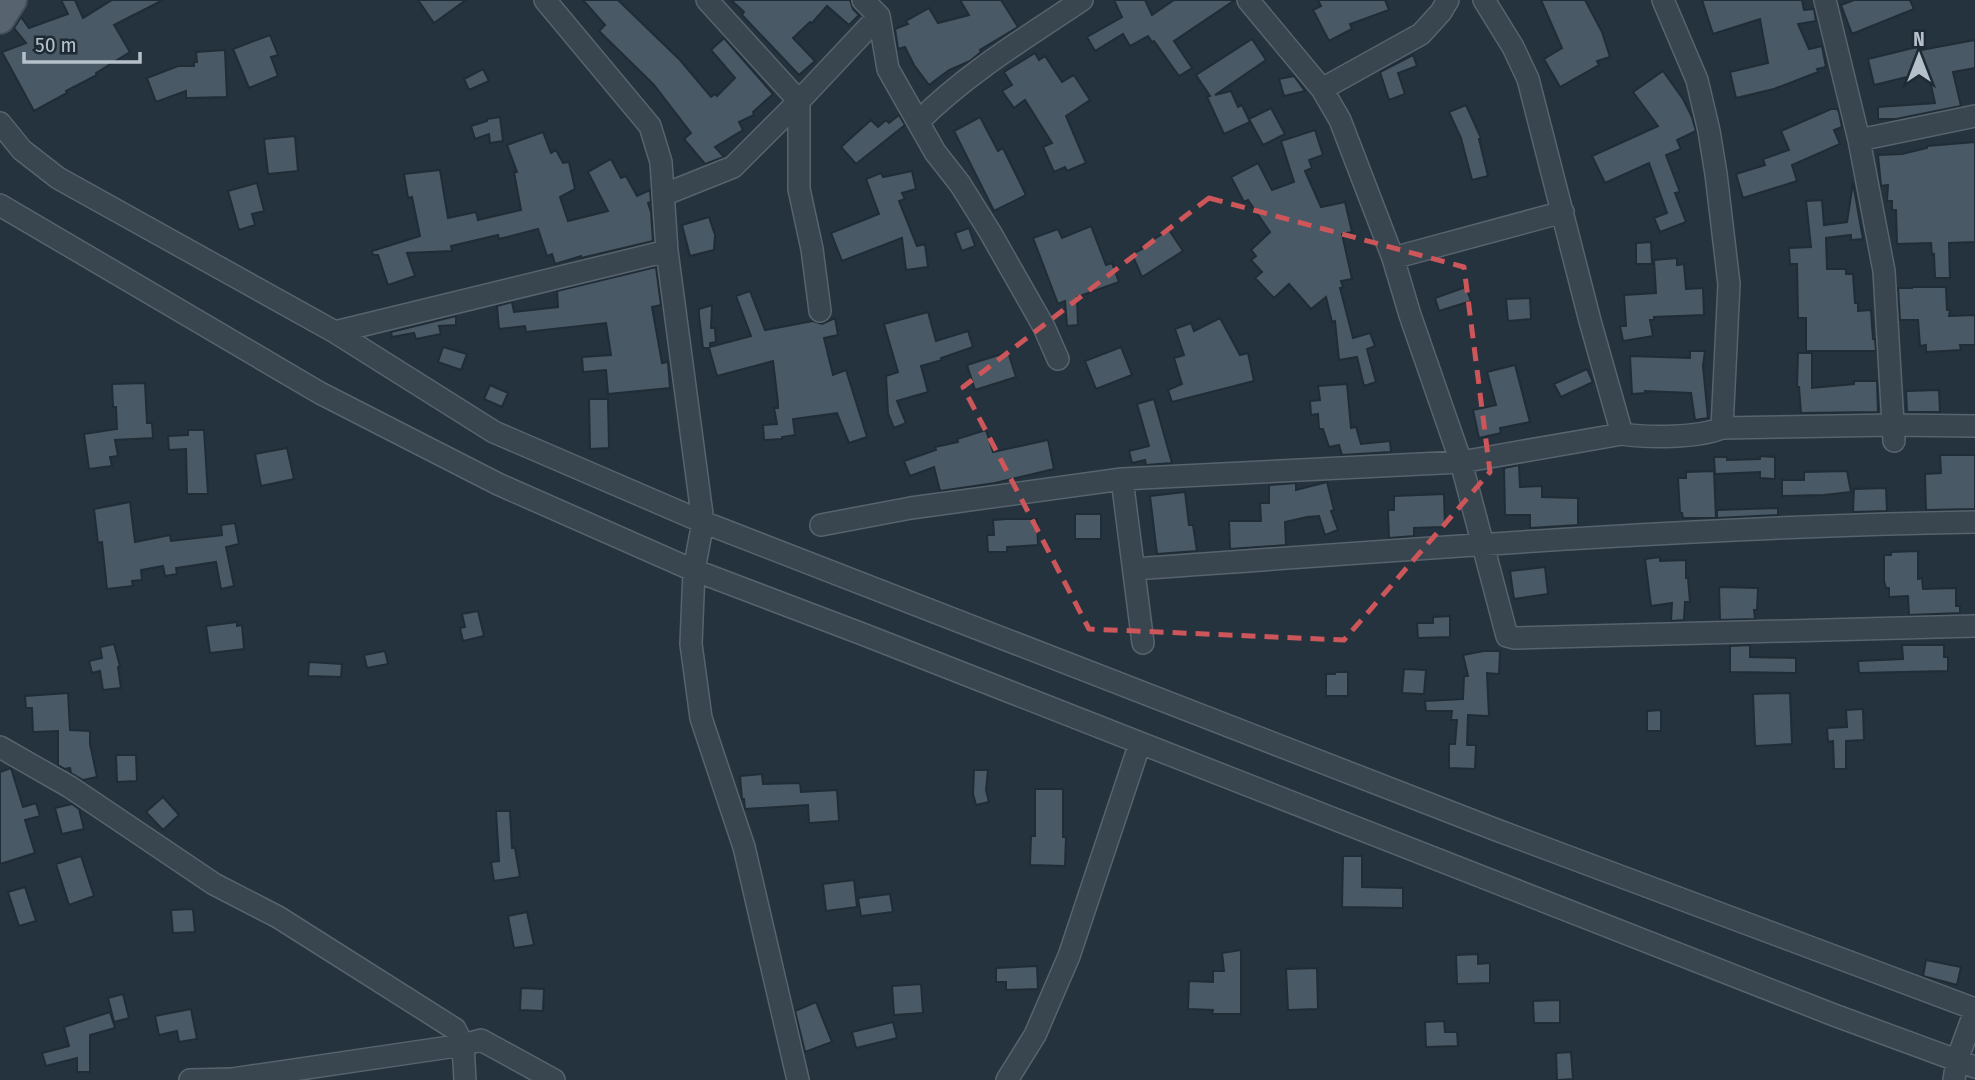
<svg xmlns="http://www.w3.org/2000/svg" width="1975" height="1080" viewBox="0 0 1975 1080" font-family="'Fira Sans Condensed',sans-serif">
<rect width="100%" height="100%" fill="#25333f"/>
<!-- building -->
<path fill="#495965" stroke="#202c36" stroke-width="2" d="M61,0H75L83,18L112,0H163L114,25L130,52L96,73L97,75L66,91L67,93L34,111L2,52L26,43L14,28L21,17L29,28L68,14Z
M418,0H466L434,23Z
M583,0H618L680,60L711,97L715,94L717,96L735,78L711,50L724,38L773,94L753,112L754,115L739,122L743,130L715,147L724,157L705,164L684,139L691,133L654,85L599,31L605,25Z
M731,0H850L853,9L859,15L849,25L827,6L812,23L810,22L793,38L815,61L799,75L742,15L744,12Z
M960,0H1001L1018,27L980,50L981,52L970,61L949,70L929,85L914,65L905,47L898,49L895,29L908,24L906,21L929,8L938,23L969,15Z
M1114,0H1145L1152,15L1174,0H1235L1174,41L1192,68L1179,76L1154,41L1152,42L1148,36L1130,46L1123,34L1095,51L1087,37L1122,17Z
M1318,0H1385L1389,10L1350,24L1352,29L1329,41L1313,10L1321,6Z
M1541,0H1585L1602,32L1610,57L1597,61L1599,65L1560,87L1544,59L1562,48Z
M1702,0H1802L1804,10L1814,9L1816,21L1798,24L1809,49L1822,46L1826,67L1817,69L1818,72L1774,89L1736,98L1730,72L1768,63L1760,19L1713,34Z
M1854,0H1910L1914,9L1852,34L1841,5Z
M270,35L278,55L271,57L278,76L249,88L233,49Z
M1252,39L1266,60L1215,95L1231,91L1238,107L1242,105L1250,122L1224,134L1207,97L1210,96L1196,75Z
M1975,40V68L1953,72L1961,106L1896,119H1878V107L1935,103L1928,72L1874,85L1868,59L1921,46V50Z
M225,50L227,97L186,98V91L156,102L147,78L178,66H194V62H197L196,52Z
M1035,53L1039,60L1045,56L1062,82L1074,75L1090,100L1066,116L1086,163L1067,171L1065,167L1054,172L1043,147L1052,143L1025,100L1014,108L1002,91L1012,85L1004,72Z
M1413,55L1417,66L1398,73L1405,94L1389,100L1380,72Z
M483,69L489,81L469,90L464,79Z
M1663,71L1683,99L1692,117L1696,131L1677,140L1681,149L1666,155L1680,192L1675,193L1686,222L1660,232L1654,218L1667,213L1649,163L1605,183L1592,156L1658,126L1633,92Z
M1294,76L1305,91L1284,96L1279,79Z
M1466,105L1481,138L1479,139L1488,176L1472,180L1461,138L1449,112Z
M1271,108L1285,134L1263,145L1249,119Z
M1831,109H1837L1839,112L1842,127L1834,130L1840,144L1792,165L1797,181L1743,198L1736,174L1765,165L1763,159L1789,150L1781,131Z
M899,115L905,125L856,164L841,147L871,120L878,127L886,120L889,123Z
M500,117L503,141L490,143L489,134L475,139L471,126L487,121V119Z
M980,117L998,151L1003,148L1026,195L994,211L954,131Z
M1315,130L1323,155L1309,160L1312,168L1305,171L1321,207L1345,202L1352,232L1342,234L1352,279L1341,281L1343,287L1340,288L1353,338L1370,333L1375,346L1367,349L1376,382L1364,386L1357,357L1339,360L1335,321L1332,322L1326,297L1311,309L1289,284L1274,298L1255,278L1262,272L1251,260L1256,256L1251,250L1270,232L1248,200L1244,202L1231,177L1258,163L1272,190L1294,182L1281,141Z
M543,132L551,153L556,150L563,163L569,162L575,189L560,197L568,221L608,211L588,172L611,159L621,178L626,176L637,196L650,190L651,202L648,203L651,212L653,241L581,258V256L555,264L552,254L547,256L538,229L499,239L498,235L451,246L452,251L407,253L415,276L388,285L378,255H373L372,251L420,236L412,197L408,198L404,174L440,170L448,218L476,212L478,220L521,210L514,172H517L507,145Z
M295,136L298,171L268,174L264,139Z
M1975,142V242L1949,243L1950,278H1935L1934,254L1932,255L1931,243L1897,244L1896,210H1892V201H1887L1888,185L1881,186L1878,155L1902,154L1927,148V146Z
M912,171L916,189L902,193L905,199L899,201L917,246L925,244L928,267L906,270L902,238L842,261L831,233L879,214L866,179L881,173L883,177Z
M257,183L264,211L252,214L255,225L239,230L228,191Z
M1853,183L1863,239L1851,240V235L1826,238L1827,269H1846V274H1853L1855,303H1858V311L1871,310L1873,339H1875L1876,351H1806V318H1798L1797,264H1790L1789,248L1811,247L1806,201L1822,200L1824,225L1847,222Z
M709,217L715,235L714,250L690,256L682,225Z
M1091,226L1106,265L1112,263L1119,282L1077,297L1078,325L1067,326L1065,301L1058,304L1033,238L1058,229L1062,238Z
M969,228L975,246L962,251L955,233Z
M1169,230L1183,251L1142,277L1132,254L1142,249L1141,247Z
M1651,242L1652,264H1636V243Z
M1677,258V265L1684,264L1686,289L1703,288L1704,315L1654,317V320H1650L1653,336L1623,341L1620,326H1626L1624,295L1656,293L1654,260Z
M656,267L661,305L652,307L662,363L668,362L670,388L608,394L606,370L583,372L582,357L611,355L606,323L526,332L525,326L499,329L497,306L512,302L514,312L558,307L557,291Z
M1466,287L1471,301L1439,311L1435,298Z
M1912,287H1946L1947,310H1950L1949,316L1975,315V345H1960L1961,350L1926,352V345L1920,346L1918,320H1900L1898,288H1912Z
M750,291L765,330L813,321L822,324L835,318L838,335L824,338L833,375L846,370L867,437L849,443L837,413L793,419L795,435L782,437V439L764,440L763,425L777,424L774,408H778V403L773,361L717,376L709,348H703L699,315V309L712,305L711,328H715L716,342L710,343V347L751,336L736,296Z
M1530,298L1531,319L1508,321L1506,299Z
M928,312L936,341L968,331L973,347L941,358L942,360L921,366L928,392L897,401L906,423L894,428L888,413L886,376L898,372L884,324Z
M456,316V325L439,326L441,334L416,339L414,333L392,337L391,332Z
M1220,318L1240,355L1248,353L1254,381L1172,402L1168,390L1182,384L1174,358L1184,355L1175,329L1191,323L1194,331Z
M443,347L467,354L461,370L438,362Z
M1121,347L1132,375L1096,389L1085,361Z
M1690,351H1705L1703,366L1708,418L1695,420L1691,393L1645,391L1646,393L1632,394L1630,356L1690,358Z
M1008,352L1016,377L975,390L967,365Z
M1798,353H1812V388L1854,384V381H1877L1878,412L1801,413L1799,387H1797Z
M1515,365L1530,422L1500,428L1501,433L1479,438L1473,410L1496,405L1487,372Z
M1587,369L1593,382L1561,397L1554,384Z
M145,383L147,423H152L153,438L115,440L118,456L110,457L112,466L89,469L84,434L117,429L116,407H113L112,384Z
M1347,384L1351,428L1356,427L1361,444L1390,441L1391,452L1342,455L1339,445L1329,447L1323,429H1319L1318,414L1311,415L1310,401L1320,400L1318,386Z
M490,385L508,393L502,407L484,399Z
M1939,390L1940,412H1907L1906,391Z
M589,399H608L609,448L590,449Z
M1154,399L1172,463L1146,465L1145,460L1132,463L1129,451L1149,446L1137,404Z
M188,430H204L208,494H187L186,449L169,450L168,436L188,435Z
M986,430L993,452L1048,440L1054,469L995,483L940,491L934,467L910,476L904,461L936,450L935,447L958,442L957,439Z
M287,448L294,479L261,486L255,454Z
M1940,455H1975V509L1926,510L1925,474L1941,473Z
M1760,456L1775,457V479L1760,478V472L1715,474L1714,457H1727V460L1760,459Z
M1519,465L1520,487L1542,486V497L1578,498V525L1530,528V515H1505L1504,468Z
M1714,471L1716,518H1683L1682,513H1680L1678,478H1686V472Z
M1847,471L1851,492L1824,495L1782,496V480H1804V472Z
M1327,482L1334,510L1331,511L1338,530L1325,535L1319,516L1307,517L1285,522L1286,545L1230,549L1229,521H1261L1260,503H1269V485L1296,483V490Z
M1886,488L1887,511L1853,512L1854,489Z
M1185,492L1189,525H1193L1197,551L1157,554L1150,496Z
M1444,494L1445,527L1414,528V536L1389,538L1388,510H1394V496Z
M130,502L135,542L170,535L171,541L222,535L221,525L235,523L239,544L226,547L234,586L221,589L216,562L176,568L177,574L165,576L163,566L141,570L142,580L132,581L133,586L107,589L102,542L98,543L94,509Z
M1778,508V515L1717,518V510Z
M1075,514H1101V539H1075Z
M1006,519H1037L1038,545L1007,547V552H988L987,535H994L993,520Z
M1918,551V579L1922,578L1923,589L1956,588V606H1960V613L1909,615L1908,596L1889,597V588H1886L1884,581V555H1891V552Z
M1660,557V561L1686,560V578H1688L1690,602H1685L1684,620L1671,621L1672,603L1651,606L1645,559Z
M1545,567L1548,594L1514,599L1510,571Z
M1719,587L1758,588L1757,610H1754L1755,619L1720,620Z
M478,611L484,636L463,641L460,628L465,627L462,614Z
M1450,616V637L1418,638L1417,623H1433V617Z
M237,622V626L242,625L244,649L210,653L206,626Z
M114,644L120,666L118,667L121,688L103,690L100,671L92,673L89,661L102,658L100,647Z
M1750,645V657L1796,658V673L1730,672V646Z
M1902,645H1944V657H1948V671L1859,673L1858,661L1903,659Z
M385,651L388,664L367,668L364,655Z
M1484,651H1500L1499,674L1487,673L1489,716L1468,715L1467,745H1476L1475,769L1449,768V744H1455L1457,720H1451L1452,711H1426L1425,701L1463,699L1464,676H1468L1463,655Z
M309,662L342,664L341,677L308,676Z
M1404,669L1426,670L1424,694L1402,693Z
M1335,672H1348V696H1326V674H1335Z
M68,693L70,730L90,731V744L97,777L83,780L71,773L70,768L65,769L58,765V731L33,732L32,708H26L25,696Z
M1790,693L1792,744L1755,746L1753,694Z
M1863,709L1864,740L1846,741V769H1834L1833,741L1828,742L1827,728L1847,727L1846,710Z
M1661,710V731H1647V711Z
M116,755H136L137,781L117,782Z
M11,768L23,807L36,803L40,816L25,820L35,853L0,864V772Z
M974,770H988L986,790L989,802L976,805L973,794Z
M762,774L763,784L800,783L801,792L837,790L839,821L809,823L808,805L745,809L744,799H742L740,776Z
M1035,789H1063V837H1066L1065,866L1030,865L1031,836H1035Z
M163,797L179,815L163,830L146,812Z
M72,804L79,809L84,829L62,834L55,808Z
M496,811H510L512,848H515L520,877L494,881L491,862L499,861Z
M81,856L94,896L69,905L56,864Z
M1343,856H1362V887L1403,888V908L1342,907Z
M854,880L857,907L826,911L823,884Z
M25,887L36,921L19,926L8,892Z
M890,894L893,912L861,916L858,898Z
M193,909L195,932L173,933L171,910Z
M527,912L534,945L514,948L508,916Z
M1241,950V1014H1212L1213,1010L1188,1009L1189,981L1213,982V971H1224L1222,953Z
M1478,954V964L1490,963V983L1457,984L1456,955Z
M1926,960L1961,967L1957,985L1923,976Z
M1037,966L1038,989L1006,990V982H996V968Z
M1317,968L1318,1009L1288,1010L1286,969Z
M921,984L923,1013L894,1015L892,986Z
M521,988L544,989L543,1011L520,1010Z
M123,994L129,1018L114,1022L108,998Z
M1560,1000V1023H1534L1533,1001Z
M816,1002L832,1042L805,1052L795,1011Z
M191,1009L197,1039L179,1042L177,1031L159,1035L155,1016Z
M110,1012L115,1028L90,1035V1072H77V1058L46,1066L42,1053L69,1046L64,1027Z
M1444,1021L1445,1032H1457L1458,1046L1426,1047L1425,1022Z
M893,1022L897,1038L856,1048L852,1032Z
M1571,1052L1573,1079L1557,1080L1556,1053Z"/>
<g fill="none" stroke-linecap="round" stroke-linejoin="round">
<!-- minor casing -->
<g stroke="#57636d" stroke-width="24">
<path id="minor" d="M545,0L650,126L661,162L667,251L703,522L694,570L691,644L701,718L744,847L798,1080
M707,0L799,101V189L812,249L820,311
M863,0L879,16L888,69L935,152L960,184L990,232L1044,327L1058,359
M1248,0L1322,89L1340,120L1393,258L1410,315L1461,462L1507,636L1515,638L1975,626
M1484,0L1513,47L1528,79L1590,321L1622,434
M1663,0L1697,80L1709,131L1716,174L1729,284L1722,428
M1825,0L1859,140L1884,271L1894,441
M1322,89L1421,34L1441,12L1448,0
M918,122C966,74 1025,38 1082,0
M0,123L22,150L58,178L335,332L494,432L703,522L1494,829L1975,1009
M1859,140L1975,116
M663,195L733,167L799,101L879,16
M0,205L320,393L498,484L686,567L865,635L1834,1015L1975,1067
M1393,258L1563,212
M335,332L667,251
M1122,479L1143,643
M821,525L911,508L1122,479L1461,462L1622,434C1648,438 1698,438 1722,428L1893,425L1975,426
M1135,569C1414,549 1695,527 1975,522
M0,747L70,787L214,884L278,917L455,1029L463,1045L465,1080
M190,1080L232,1079L463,1045L481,1040L554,1080
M1007,1080L1035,1035L1069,956L1140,743
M1954,1080L1957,1060L1975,1011"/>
</g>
<!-- major casing -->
<g stroke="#424e58" stroke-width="32">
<path id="major" d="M0,19L12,0"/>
</g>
<!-- minor -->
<use href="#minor" stroke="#39454f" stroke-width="21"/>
<!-- major -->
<use href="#major" stroke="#57646f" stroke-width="28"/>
</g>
<!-- marked area -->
<path fill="none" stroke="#cc5659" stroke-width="5" stroke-dasharray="14 9" stroke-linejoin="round" d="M1209,198L1464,267L1490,472L1344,640L1089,629L963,387Z"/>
<!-- north arrow -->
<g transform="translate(1919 56)" stroke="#1e2a34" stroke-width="5" paint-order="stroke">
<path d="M0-5L12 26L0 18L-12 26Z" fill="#b5c0ca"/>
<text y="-10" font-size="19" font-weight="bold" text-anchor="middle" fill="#b5c0ca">N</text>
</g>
<!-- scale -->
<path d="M24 52v10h116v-10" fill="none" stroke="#b5c0ca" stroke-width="3.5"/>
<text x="35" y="52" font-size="21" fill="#b5c0ca" stroke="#1e2a34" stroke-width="5" paint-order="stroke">50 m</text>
</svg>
